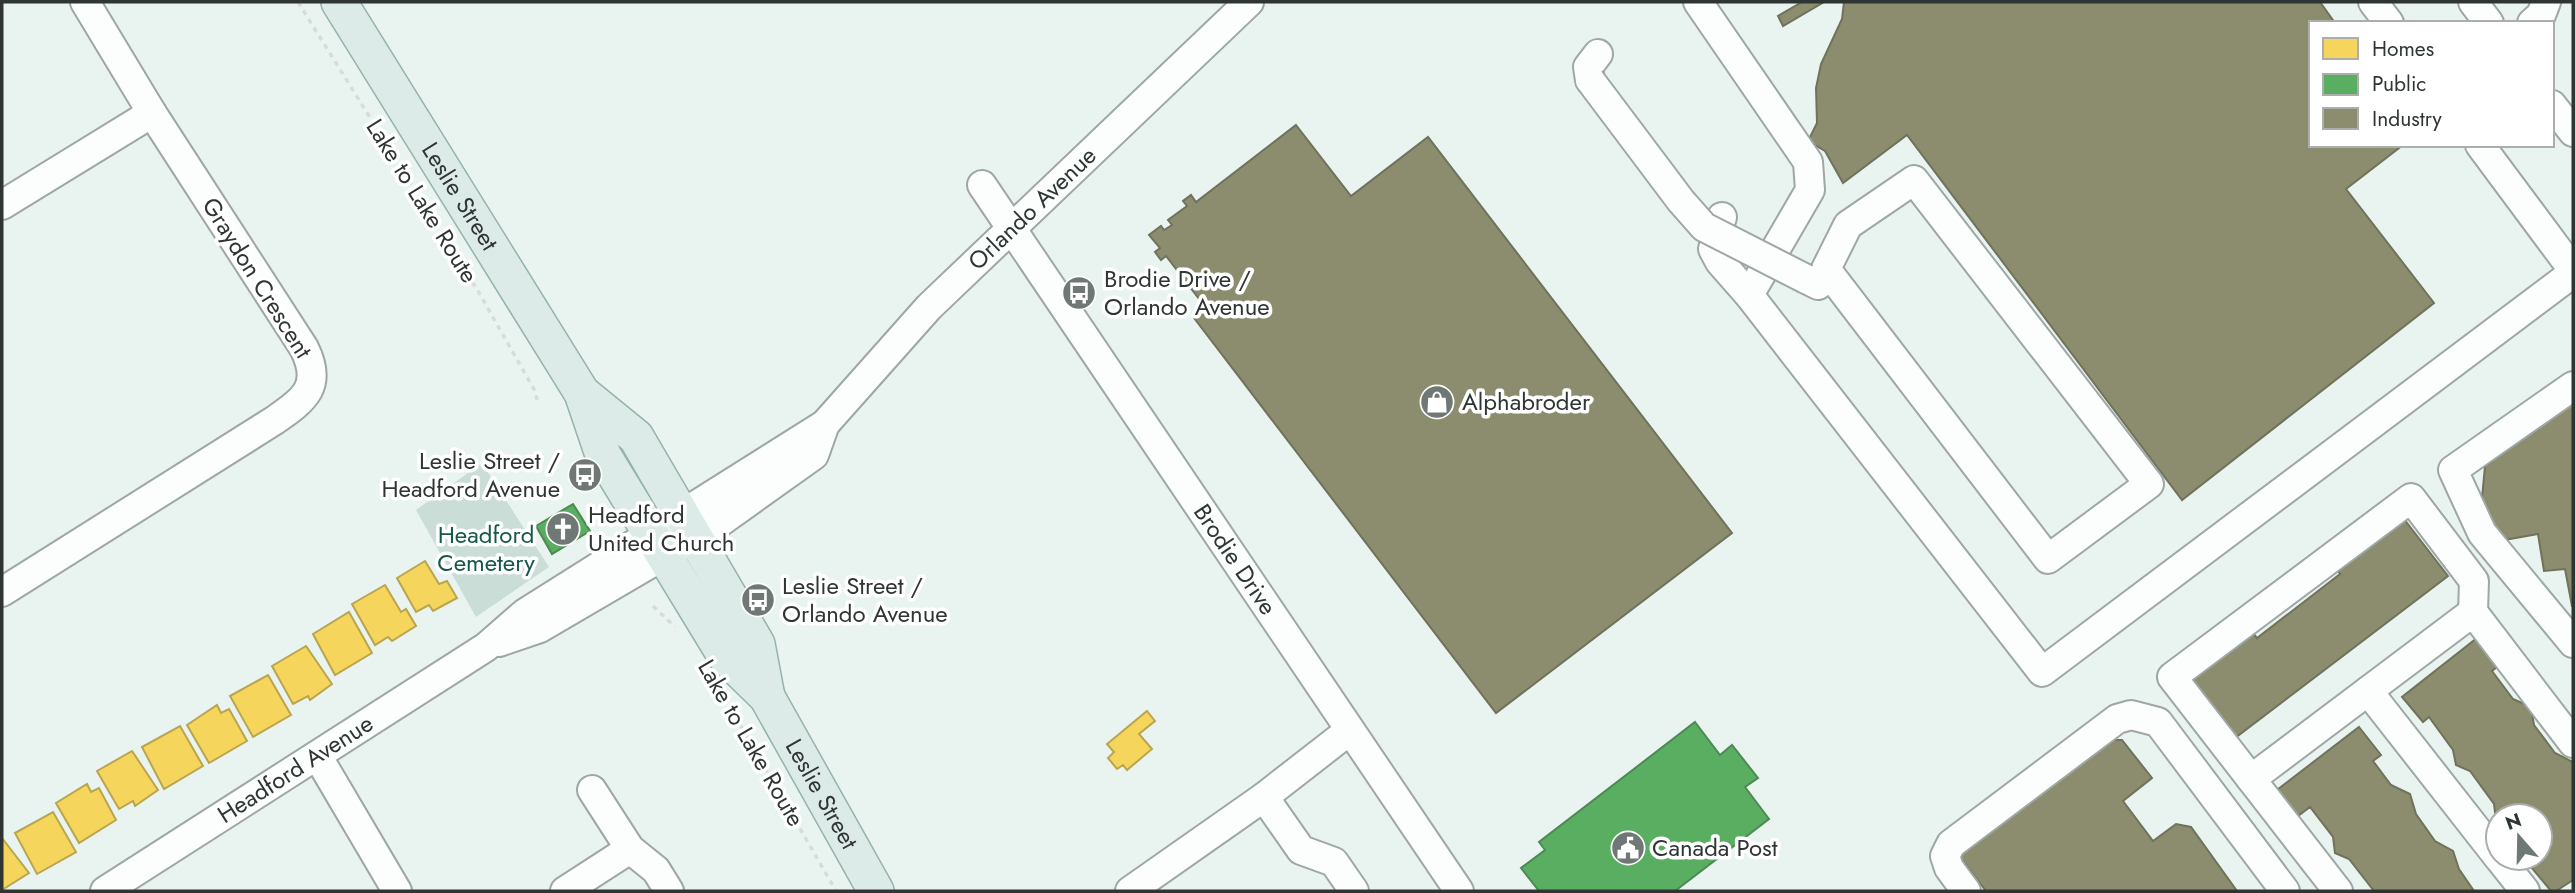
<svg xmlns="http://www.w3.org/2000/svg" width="2575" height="893" viewBox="0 0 2575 893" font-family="Jost,sans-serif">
<rect width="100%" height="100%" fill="#e9f4f0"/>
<!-- green -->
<path fill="#caddd7" d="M482,463L549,567L476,617L416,510Z"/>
<!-- homes -->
<path fill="#f6d55c" stroke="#baa54f" stroke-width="2" d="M425,561L439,584L447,581L457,598L433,611L429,605L416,612L397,578Z
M385,585L401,612L406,609L416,626L392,641L388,637L375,645L352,604Z
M349,612L372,653L335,675L313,634Z
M306,646L332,684L310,700L308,696L293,704L272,666Z
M268,675L291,715L253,737L230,696Z
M217,705L221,713L229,709L247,741L209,763L187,725Z
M1147,711L1155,721L1139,734L1152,749L1127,770L1123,765L1117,769L1108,758L1114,752L1107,744Z
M180,726L203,766L164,789L142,747Z
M132,751L158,790L135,806L133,801L119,809L97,771Z
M87,784L91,792L99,788L116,820L79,843L56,803Z
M53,812L76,852L37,874L15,833Z
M2,838L29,873L2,890Z"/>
<!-- public -->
<path fill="#5aae61" stroke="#4d8a53" stroke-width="2" d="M573,504L590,531L552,554L536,526Z
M1695,722L1720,755L1732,745L1758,778L1745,787L1769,819L1675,891H1539L1521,868L1545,850L1539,842Z"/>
<!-- industry -->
<path fill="#8c8c6e" stroke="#70725c" stroke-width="2" d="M1802,2H1824L1783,26L1778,16Z
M1844,2H2320L2335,23H2311V145H2403L2346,189L2434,303L2182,500L1907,135L1843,183L1825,151L1808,141L1817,123L1816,88L1821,64L1842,19Z
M1296,125L1351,196L1428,137L1732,533L1496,713L1194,318L1206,308L1166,256L1161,260L1155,252L1160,248L1149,235L1161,226L1164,230L1172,225L1168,220L1187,206L1183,201L1191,195L1196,202Z
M2573,400V606H2572L2565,569L2544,571L2538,534L2505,540L2481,509L2485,466Z
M2404,519L2448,576L2231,741L2186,682L2252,632L2257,638L2340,574L2337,569Z
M2477,638L2498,666L2492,671L2513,699L2531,707L2534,725L2555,753L2573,762V880L2556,891H2551L2526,861L2540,858V816H2498L2496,820L2494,804L2470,771L2456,765L2453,750L2429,717L2423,722L2402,697Z
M2359,727L2381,755L2373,761L2391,785L2410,794L2416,814L2435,841L2453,851L2459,869L2474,891H2374L2349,859L2335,853L2333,837L2310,807L2290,822L2269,796Z
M2106,740H2122L2152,778L2123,801L2153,841L2176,824L2191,827L2237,891H1986L1956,852Z"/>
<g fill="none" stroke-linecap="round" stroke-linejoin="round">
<!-- minor casing -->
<g stroke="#9fa7a4" stroke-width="32">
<g id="minor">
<path d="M1698,2L1808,162L1810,190L1749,295L2042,672L2573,273"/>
<path d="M2373,2L2389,23"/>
<path d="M2473,2L2489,23"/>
<path d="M2532,23L2541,15L2546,2"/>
<path d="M1590,80L1588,67L1598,54"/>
<path d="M2552,105L2573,132"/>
<path d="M2480,145L2573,270"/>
<path id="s1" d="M982,185L1459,891"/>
<path d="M2,205L152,113"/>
<path d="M1722,217L1713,249L1720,262L1749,295"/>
<path d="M1806,279L1818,285L1848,225L1914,180L2149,484L2048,559L1826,269"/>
<path d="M2573,386L2453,470L2482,533L2573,643"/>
<path d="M2,592L275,420C305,399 323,386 304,348L152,113L85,2"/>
<path d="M499,642L540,628L716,525L814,455L825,424"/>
<path d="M2368,691L2498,857"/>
<path d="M318,757L397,891"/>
<path d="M2251,779L2172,677L2411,498L2474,581L2473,612"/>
<path d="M592,790L630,849L656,870L669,891"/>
<path d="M1264,797L1301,850L1334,862L1354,891"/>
<path d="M2499,858L2525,891"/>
<path id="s2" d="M105,891L486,647L525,613L825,424L929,307L1249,2"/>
<path d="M565,891L630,849"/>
<path d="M1130,891L1264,797L1350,730"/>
<path d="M1966,891L1949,868L1945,856L1951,844L2117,719L2131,715L2158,722L2285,891"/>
<path d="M2338,891L2251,779L2473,612L2573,743"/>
</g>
</g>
<!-- major casing -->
<g stroke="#96b2ab" stroke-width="38">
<g id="major">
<path id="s3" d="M339,2L582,393L603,455L726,657L767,697L876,891"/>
<path d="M582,393L636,437L757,644L767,697"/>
</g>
</g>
<!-- path -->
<path stroke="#d8dbda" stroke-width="3.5" stroke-dasharray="5 5" stroke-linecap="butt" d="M298,2L478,291L535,391L538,404
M653,606L675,627
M720,690L836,891"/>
<!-- minor -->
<use href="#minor" stroke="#fcfdfd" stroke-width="28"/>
<!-- major -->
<use href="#major" stroke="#ddebe8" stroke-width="35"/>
<!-- minor-bridge casing -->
<g stroke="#9fa7a4" stroke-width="32" stroke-linecap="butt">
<path id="minor-bridge" d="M1590,80L1681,201L1704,227L1806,279"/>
</g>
<!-- minor-bridge -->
<use href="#minor-bridge" stroke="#fcfdfd" stroke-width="28"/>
</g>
<!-- icons -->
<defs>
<g id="bus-disc" transform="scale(1.75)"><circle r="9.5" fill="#6f7874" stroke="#fff"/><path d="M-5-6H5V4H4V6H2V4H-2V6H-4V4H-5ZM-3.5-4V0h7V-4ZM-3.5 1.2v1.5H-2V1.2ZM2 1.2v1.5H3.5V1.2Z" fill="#fff"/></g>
<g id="shop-disc" transform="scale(1.75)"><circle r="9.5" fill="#6f7874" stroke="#fff"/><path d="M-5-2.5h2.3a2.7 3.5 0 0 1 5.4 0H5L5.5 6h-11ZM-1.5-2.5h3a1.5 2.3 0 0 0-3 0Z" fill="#fff"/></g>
<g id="church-disc" transform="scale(1.75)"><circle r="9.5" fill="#6f7874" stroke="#fff"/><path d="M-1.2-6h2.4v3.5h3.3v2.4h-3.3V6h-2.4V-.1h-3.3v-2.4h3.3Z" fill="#fff"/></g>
<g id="civic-disc" transform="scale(1.75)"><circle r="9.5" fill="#6f7874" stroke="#fff"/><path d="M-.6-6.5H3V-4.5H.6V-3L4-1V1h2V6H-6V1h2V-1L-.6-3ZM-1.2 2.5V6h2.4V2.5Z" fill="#fff"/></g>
</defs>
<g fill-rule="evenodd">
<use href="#bus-disc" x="1079" y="293"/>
<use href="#shop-disc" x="1437" y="402"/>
<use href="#bus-disc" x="585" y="475"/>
<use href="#church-disc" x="563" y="529"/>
<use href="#bus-disc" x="758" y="600"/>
<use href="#civic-disc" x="1628" y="848"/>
</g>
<g text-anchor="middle" stroke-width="7" stroke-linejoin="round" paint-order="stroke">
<!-- street labels -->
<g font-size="24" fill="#2e3532" stroke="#fff">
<text dy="8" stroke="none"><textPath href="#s3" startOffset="229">Leslie Street</textPath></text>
<text transform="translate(422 201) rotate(58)" y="8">Lake to Lake Route</text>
<text dy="8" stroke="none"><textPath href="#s2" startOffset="1158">Orlando Avenue</textPath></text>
<text transform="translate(257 278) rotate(58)" y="8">Graydon Crescent</text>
<text dy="8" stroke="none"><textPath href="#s1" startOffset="452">Brodie Drive</textPath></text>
<text transform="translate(751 743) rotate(60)" y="8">Lake to Lake Route</text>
<text dy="8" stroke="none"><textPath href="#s2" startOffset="226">Headford Avenue</textPath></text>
<text dy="8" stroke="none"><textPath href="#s3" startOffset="931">Leslie Street</textPath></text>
</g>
<!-- poi labels -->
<g font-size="24" fill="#2e3532" stroke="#fff" text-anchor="start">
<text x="1104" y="287">Brodie Drive /<tspan x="1104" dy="28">Orlando Avenue</tspan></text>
<text x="1462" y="410">Alphabroder</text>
<text x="560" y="469" text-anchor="end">Leslie Street /<tspan x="560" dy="28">Headford Avenue</tspan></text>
<text x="588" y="523">Headford<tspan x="588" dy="28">United Church</tspan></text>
<text x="782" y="594">Leslie Street /<tspan x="782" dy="28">Orlando Avenue</tspan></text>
<text x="1652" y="856">Canada Post</text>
</g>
<!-- park labels -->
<g font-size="24" fill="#135848" stroke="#fff">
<text x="486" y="543">Headford<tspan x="486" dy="28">Cemetery</tspan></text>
</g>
</g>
<!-- border -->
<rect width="2575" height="893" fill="none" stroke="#2e3532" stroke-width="7"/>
<!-- legend -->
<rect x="2309" y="21" width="245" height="126" fill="#ffffff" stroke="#abaead" stroke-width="2"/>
<rect x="2323" y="38" width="35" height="21" fill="#f6d55c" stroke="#abaead" stroke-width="2"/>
<text x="2372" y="56" font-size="21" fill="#2e3532">Homes</text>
<rect x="2323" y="74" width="35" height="21" fill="#5aae61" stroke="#abaead" stroke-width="2"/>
<text x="2372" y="91" font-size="21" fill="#2e3532">Public</text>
<rect x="2323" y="108" width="35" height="21" fill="#8c8c6e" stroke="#abaead" stroke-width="2"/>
<text x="2372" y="126" font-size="21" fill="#2e3532">Industry</text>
<!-- north arrow -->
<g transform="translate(2519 837) rotate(340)"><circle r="33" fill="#ffffff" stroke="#abaead" stroke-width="2"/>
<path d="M0-5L12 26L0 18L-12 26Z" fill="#6f7874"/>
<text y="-10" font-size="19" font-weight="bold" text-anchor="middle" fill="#2e3532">N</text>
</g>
</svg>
